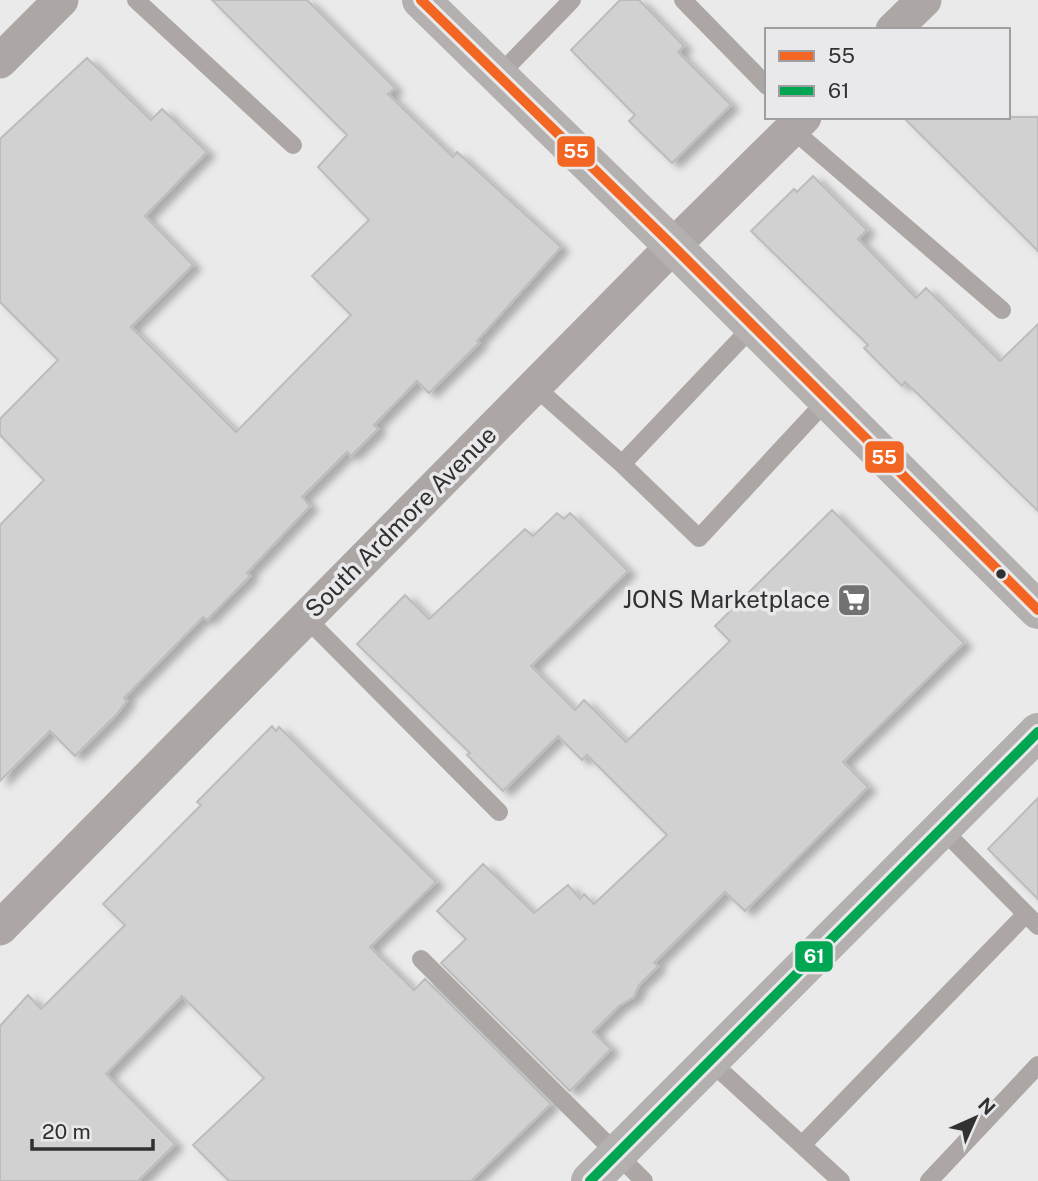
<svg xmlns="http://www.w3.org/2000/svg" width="1038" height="1181" viewBox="0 0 1038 1181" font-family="'Public Sans',sans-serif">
<defs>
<filter id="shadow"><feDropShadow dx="8" dy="4.5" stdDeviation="3.5" flood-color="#0004"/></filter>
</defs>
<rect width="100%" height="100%" fill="#eaeaea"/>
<!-- building -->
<path fill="#d1d1d1" stroke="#bdbcbd" stroke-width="2" filter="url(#shadow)" d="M212,0H307L395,88L388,94L453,157L457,152L561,247L477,341L479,343L429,393L417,381L374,425L378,429L351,456L347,452L302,497L310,506L247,573L250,576L207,620L203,617L124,698L127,701L116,715L75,756L50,731L0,781V525L44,480L0,435V419L58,360L0,302V139L87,58L151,120L162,109L207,152L145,216L193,265L131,327L236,432L351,315L312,276L369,220L318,167L347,135Z
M620,0H639L684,46L678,52L731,105L672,163L629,121L635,115L571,50Z
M903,117H1038V251Z
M813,176L867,230L858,239L916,298L926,288L1000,361L1038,324V511L919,395L905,382L902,386L864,348L868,345L751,231L794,189L797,192Z
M832,510L964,643L843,762L868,787L745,911L725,892L654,963L658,966L639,985L634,997L619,1006L593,1032L611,1049L570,1091L441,963L466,939L437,911L483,864L534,913L568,885L580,899L584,894L594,904L667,835L587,755L582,760L558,736L503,791L467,755L470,753L357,644L405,595L429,619L525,529L533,536L557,513L564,519L570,513L628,571L531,666L575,710L584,700L626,742L730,641L715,626Z
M272,726L276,731L279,727L436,882L370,947L414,990L425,979L551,1104L471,1181H229L193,1145L264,1078L182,996L106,1074L175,1144L138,1181H0V1026L28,995L41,1009L125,925L103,904L201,805L197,802Z
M1038,798V899L988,849Z"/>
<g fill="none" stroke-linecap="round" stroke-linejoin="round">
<!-- service -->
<path stroke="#aca7a5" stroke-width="18" d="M136,0L293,145
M683,0L767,86
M498,76L572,0
M792,129L1002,310
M534,386L622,464L753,326
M622,464L699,538L827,400
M306,618L499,812
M942,829L1038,926
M421,959L644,1181
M710,1061L841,1181
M803,1144L1026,914
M929,1181L1038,1065"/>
<!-- minor -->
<path stroke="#aca7a5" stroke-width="35" d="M893,30L924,0
M0,61L61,0
M0,928L673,246L804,117"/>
<!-- secondary -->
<path stroke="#b4b0af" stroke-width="38" d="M421,0L673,246L1038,610
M590,1181L1038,732"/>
<!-- bus-1 casing -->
<g stroke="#e9e9eb" stroke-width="16">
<path id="bus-1" d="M421,0L673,246L1038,610"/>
</g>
<!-- bus-2 casing -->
<g stroke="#e9e9eb" stroke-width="16">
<path id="bus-2" d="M590,1181L1038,732"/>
</g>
<!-- bus-1 -->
<use href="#bus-1" stroke="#f26522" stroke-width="10"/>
<!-- bus-2 -->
<use href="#bus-2" stroke="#00a651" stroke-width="10"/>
</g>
<!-- icons -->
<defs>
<g id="supermarket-square" transform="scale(1.75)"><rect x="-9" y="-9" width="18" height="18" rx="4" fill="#727272" stroke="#e9e9eb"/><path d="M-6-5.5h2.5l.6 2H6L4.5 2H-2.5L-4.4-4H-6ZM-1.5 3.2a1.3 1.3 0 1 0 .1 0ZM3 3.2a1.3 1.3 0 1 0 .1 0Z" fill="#fff"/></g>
</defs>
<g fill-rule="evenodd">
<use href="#supermarket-square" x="854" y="600"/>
</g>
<!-- markers -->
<circle fill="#313132" stroke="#e9e9eb" stroke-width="2.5" cx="1001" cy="574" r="6"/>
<g text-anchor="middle" stroke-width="7" stroke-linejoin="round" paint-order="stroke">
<!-- street labels -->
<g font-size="24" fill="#313132" stroke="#e9e9eb">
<text transform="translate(401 522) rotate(-45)" y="8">South Ardmore Avenue</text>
</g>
<!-- poi labels -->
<g font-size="24" fill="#313132" stroke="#e9e9eb" text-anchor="end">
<text x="830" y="608">JONS Marketplace</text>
</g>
</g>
<g stroke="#e9e9eb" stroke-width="2.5">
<rect x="556" y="135" width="40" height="33" rx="7" fill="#f26522"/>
<rect x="864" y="440" width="41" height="34" rx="7" fill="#f26522"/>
<rect x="794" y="940" width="40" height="33" rx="7" fill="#00a651"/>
</g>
<g font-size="19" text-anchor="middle" font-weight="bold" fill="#fff">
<text x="576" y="158">55</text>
<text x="884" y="464">55</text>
<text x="814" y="963">61</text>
</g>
<!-- legend -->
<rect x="765" y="28" width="245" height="91" fill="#e9e9eb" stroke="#9f9fa1" stroke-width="2"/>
<rect x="779" y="51" width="35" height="10" fill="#f26522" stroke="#9f9fa1" stroke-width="2"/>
<text x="828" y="63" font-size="21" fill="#313132">55</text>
<rect x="779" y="86" width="35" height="10" fill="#00a651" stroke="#9f9fa1" stroke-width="2"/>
<text x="828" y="98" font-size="21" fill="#313132">61</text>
<!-- north arrow -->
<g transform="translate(975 1118) rotate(45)" stroke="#e9e9eb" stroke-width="5" paint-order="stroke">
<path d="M0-5L12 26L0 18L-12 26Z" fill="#313132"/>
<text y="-10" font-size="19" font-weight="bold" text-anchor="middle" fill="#313132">N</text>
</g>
<!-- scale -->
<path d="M32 1139v10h121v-10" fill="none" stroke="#313132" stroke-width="3.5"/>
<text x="42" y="1139" font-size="21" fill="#313132" stroke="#e9e9eb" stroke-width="5" paint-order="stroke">20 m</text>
</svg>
